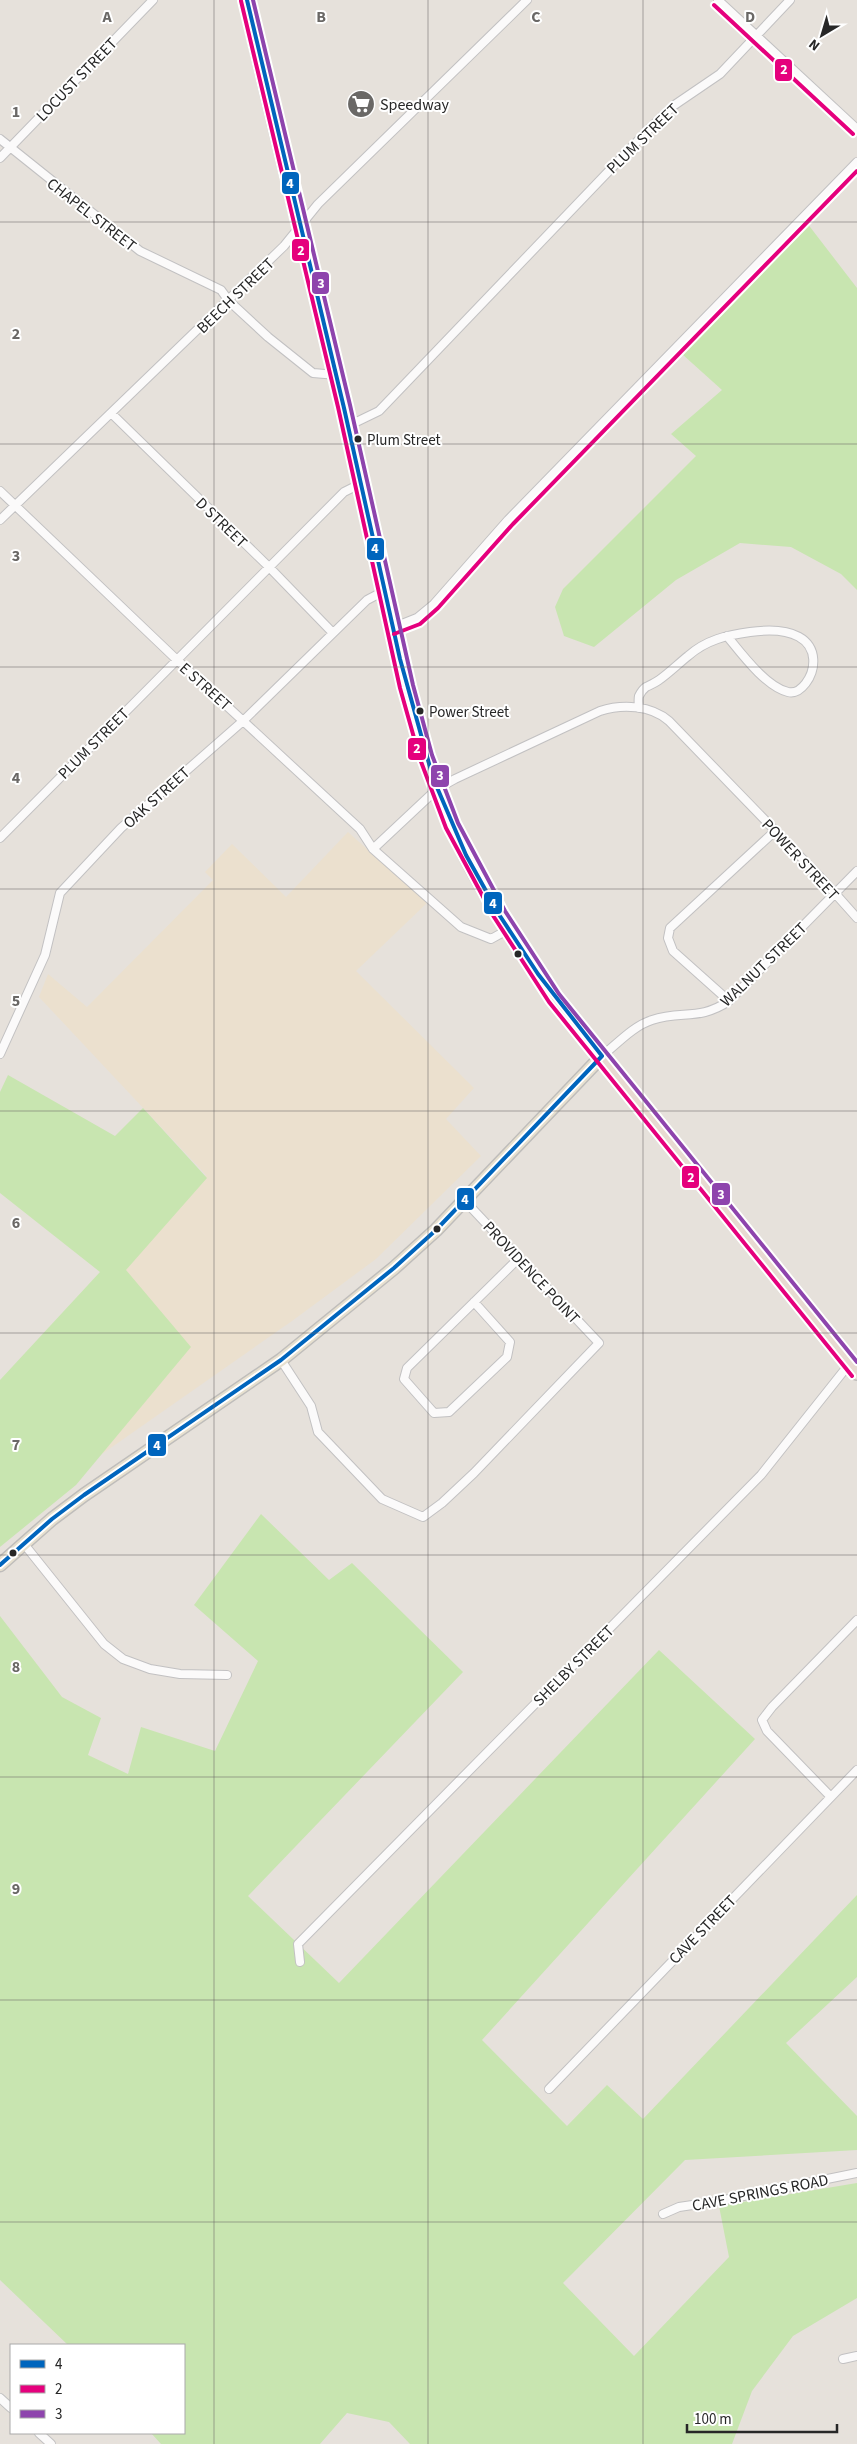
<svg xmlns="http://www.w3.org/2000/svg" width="857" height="2444" viewBox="0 0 857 2444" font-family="'Source Sans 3',sans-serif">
<rect width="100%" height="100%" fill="#e6e1db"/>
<!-- education -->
<path fill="#ebe0ce" d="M348,832L427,903L356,971L474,1088L446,1119L481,1156L376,1259L292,1321L92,1461L6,1381L206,1175L39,997L48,974L87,1007L213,880L205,872L232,844L286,897Z"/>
<!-- green -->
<path fill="#c8e5b0" d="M807,223L857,288V590L841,574L791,547L740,543L676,580L594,647L564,636L555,607L563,589L696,456L671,434L722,390L682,354Z
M8,1075L115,1136L143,1108L207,1178L126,1270L191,1347L76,1485L0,1547V1380L100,1272L0,1193V1092Z
M261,1514L329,1580L352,1563L463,1672L248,1896L339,1983L659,1650L755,1739L482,2040L567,2126L607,2085L643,2119L857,1895V1977L786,2043L857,2116V2150L685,2160L563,2283L634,2356L729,2257L719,2206L857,2183V2298L793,2336L752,2391L732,2444H410L389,2422L347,2413L320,2444H161L151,2433H184V2345H68L0,2280V1616L62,1697L101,1718L88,1755L128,1774L141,1727L215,1751L258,1661L194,1605Z"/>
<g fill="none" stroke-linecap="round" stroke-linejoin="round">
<!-- street casing -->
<g stroke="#c2c1c2" stroke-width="10">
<path id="street" d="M718,0L857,129
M0,139L140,251L221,290L229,301L268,337L313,373L337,375
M0,158L153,0
M111,413L269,567L332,632
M348,426L379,411L651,127L673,106L720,74L790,0
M0,491L176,659L360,829L373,849L461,927L491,939L509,929
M0,520L284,246L318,204L527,0
M392,628L417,618L434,604L508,520L857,162
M639,708C639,705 638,700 639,696C640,694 643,689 646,687C650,685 655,683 659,680C669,673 678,664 688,656C706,640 727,635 750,632C843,619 813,698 788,692C766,687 741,653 727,636
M0,838L344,492L360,484
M373,849L437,789L455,779L600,711C622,704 651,705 669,721L824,881L857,918
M729,1001L673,951L668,938L670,928L775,831
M0,1054L45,955L60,893L121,828L243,721L367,600L384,591
M602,1056C617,1044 633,1026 652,1020C682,1010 699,1021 729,1001L857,871
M474,1302L510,1342L507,1357L449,1412L434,1413L404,1379L407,1368L519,1258
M281,1360L311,1406L318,1432L382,1499L423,1517L442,1503L474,1473L599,1343L464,1200
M24,1544L104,1644L123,1659L150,1669L180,1674L227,1675
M830,1796L767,1731L762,1720L772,1707L857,1620
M300,1962L298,1944L761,1475L850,1363
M549,2089L857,1770
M663,2214L679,2207L719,2201L857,2173
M843,2359L857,2356
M0,2398L11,2408
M39,2433L51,2444"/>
</g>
<!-- primary casing -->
<g stroke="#bfbdbb" stroke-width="15">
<path id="primary" d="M0,1565L52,1519L84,1495L281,1360L394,1268L436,1230L602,1056"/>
</g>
<!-- highway casing -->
<g stroke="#bfbdbb" stroke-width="18">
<path id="highway" d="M247,0C276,136 313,271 344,406C361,484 377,561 395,639C410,702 425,766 452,826C480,886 516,944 554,998L857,1372"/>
</g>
<!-- street -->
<use href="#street" stroke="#fbfafa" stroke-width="8"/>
<!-- primary -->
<use href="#primary" stroke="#e7e0cf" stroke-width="12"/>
<!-- highway -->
<use href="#highway" stroke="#e8dad1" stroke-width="15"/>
<!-- bus-1 casing -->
<g stroke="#fff" stroke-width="8">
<path id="bus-1" d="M247,0L344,408L400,659L433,778L466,855L500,916L538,974L602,1056
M0,1565L52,1519L84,1495L281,1360L394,1268L436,1230L602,1056"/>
</g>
<!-- bus-2 casing -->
<g stroke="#fff" stroke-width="8">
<path id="bus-2" d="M241,1L338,407L400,688L420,759L446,828L494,917L549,1002L852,1376
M714,5L853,134
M394,634L420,624L438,608L513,524L857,171"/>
</g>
<!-- bus-3 casing -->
<g stroke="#fff" stroke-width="8">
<path id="bus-3" d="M253,0L350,405L413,685L432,755L458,823L505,911L559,994L857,1362"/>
</g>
<!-- bus-1 -->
<use href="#bus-1" stroke="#0065bd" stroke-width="4"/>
<!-- bus-2 -->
<use href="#bus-2" stroke="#e5007d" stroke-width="4"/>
<!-- bus-3 -->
<use href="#bus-3" stroke="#8e44ad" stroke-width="4"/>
</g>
<!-- grid -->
<path fill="none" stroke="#6a6866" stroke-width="1" stroke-opacity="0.55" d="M214,0V2444M428,0V2444M643,0V2444M0,222H857M0,444H857M0,667H857M0,889H857M0,1111H857M0,1333H857M0,1555H857M0,1777H857M0,2000H857M0,2222H857"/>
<!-- icons -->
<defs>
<g id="supermarket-disc" transform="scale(1.4375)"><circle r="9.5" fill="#6a6866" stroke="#fff"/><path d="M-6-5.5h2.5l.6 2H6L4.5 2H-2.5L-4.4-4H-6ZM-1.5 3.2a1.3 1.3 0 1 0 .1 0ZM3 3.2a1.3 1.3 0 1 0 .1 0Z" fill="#fff"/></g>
</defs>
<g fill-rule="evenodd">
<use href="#supermarket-disc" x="361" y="104"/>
</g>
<!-- markers -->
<g fill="#272727" stroke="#fff" stroke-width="2">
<circle cx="358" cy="439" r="4.5"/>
<circle cx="420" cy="711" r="4.5"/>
<circle cx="518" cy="954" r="4.5"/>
<circle cx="437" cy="1229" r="4.5"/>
<circle cx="13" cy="1553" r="4.5"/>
</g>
<g text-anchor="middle" stroke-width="4" stroke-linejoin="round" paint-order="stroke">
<!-- bus labels -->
<g font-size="15" fill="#272727" stroke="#fff" text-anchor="start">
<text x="367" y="445">Plum Street</text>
<text x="429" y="717">Power Street</text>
</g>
<!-- street labels -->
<g font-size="16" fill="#272727" stroke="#fff">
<text transform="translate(76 79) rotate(-46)" y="6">LOCUST STREET</text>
<text transform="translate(642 138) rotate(-44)" y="6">PLUM STREET</text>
<text transform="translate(92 214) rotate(38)" y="6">CHAPEL STREET</text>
<text transform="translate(235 295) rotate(-44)" y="6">BEECH STREET</text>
<text transform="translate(222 522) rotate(44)" y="6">D STREET</text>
<text transform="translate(206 686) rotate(42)" y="6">E STREET</text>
<text transform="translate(93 743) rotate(-45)" y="6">PLUM STREET</text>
<text transform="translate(156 797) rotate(-42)" y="6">OAK STREET</text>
<text transform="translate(801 859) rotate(47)" y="6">POWER STREET</text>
<text transform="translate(763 964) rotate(-44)" y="6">WALNUT STREET</text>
<text transform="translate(532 1272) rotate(47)" y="6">PROVIDENCE POINT</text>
<text transform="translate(573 1665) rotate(-45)" y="6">SHELBY STREET</text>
<text transform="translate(702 1929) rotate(-46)" y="6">CAVE STREET</text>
<text transform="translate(760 2192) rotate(-11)" y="6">CAVE SPRINGS ROAD</text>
</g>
<!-- poi labels -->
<g font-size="16" fill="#272727" stroke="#fff" text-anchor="start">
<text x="380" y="110">Speedway</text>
</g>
</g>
<g font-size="16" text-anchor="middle" font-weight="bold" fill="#6a6866" stroke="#fff" stroke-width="4" stroke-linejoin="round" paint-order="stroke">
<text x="107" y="22">A</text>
<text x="321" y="22">B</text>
<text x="536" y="22">C</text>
<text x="750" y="22">D</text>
<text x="16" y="117">1</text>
<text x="16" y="339">2</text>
<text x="16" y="561">3</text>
<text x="16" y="783">4</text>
<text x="16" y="1006">5</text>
<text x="16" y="1228">6</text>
<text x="16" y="1450">7</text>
<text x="16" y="1672">8</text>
<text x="16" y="1894">9</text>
</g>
<g stroke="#fff" stroke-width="2">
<rect x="774" y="58" width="19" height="24" rx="5" fill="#e5007d"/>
<rect x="281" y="171" width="19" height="24" rx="5" fill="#0065bd"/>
<rect x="291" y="238" width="19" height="24" rx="5" fill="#e5007d"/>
<rect x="311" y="271" width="19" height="24" rx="5" fill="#8e44ad"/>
<rect x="366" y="537" width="19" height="24" rx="5" fill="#0065bd"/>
<rect x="407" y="737" width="20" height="24" rx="5" fill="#e5007d"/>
<rect x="430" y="764" width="20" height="24" rx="5" fill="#8e44ad"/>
<rect x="483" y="891" width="20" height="24" rx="5" fill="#0065bd"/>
<rect x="681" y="1165" width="19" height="24" rx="5" fill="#e5007d"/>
<rect x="711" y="1182" width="20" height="24" rx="5" fill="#8e44ad"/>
<rect x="456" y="1187" width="19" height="24" rx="5" fill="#0065bd"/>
<rect x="147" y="1433" width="20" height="24" rx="5" fill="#0065bd"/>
</g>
<g font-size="14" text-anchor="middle" font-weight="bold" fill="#fff">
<text x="784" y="74">2</text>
<text x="290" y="188">4</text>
<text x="301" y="255">2</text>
<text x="321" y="288">3</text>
<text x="375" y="553">4</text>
<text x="417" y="753">2</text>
<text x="440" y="780">3</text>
<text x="493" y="908">4</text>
<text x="691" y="1182">2</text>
<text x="721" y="1199">3</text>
<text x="465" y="1204">4</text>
<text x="157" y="1450">4</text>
</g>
<!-- legend -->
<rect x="10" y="2344" width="175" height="90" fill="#ffffff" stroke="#a9a9a9"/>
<rect x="20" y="2360" width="25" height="8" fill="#0065bd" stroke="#a9a9a9"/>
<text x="55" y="2369" font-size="15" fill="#272727">4</text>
<rect x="20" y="2385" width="25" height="8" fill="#e5007d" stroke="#a9a9a9"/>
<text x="55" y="2394" font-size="15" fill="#272727">2</text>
<rect x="20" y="2410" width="25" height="8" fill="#8e44ad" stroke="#a9a9a9"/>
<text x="55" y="2419" font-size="15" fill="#272727">3</text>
<!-- north arrow -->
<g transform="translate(822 35) rotate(218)" stroke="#ffffff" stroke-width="4" paint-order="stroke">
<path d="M0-4L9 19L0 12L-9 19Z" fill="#272727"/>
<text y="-8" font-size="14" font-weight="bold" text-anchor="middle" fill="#272727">N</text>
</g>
<!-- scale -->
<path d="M687 2424v8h150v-8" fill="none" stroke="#272727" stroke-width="2.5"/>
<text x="694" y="2424" font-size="15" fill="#272727" stroke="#ffffff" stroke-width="4" paint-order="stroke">100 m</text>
</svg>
